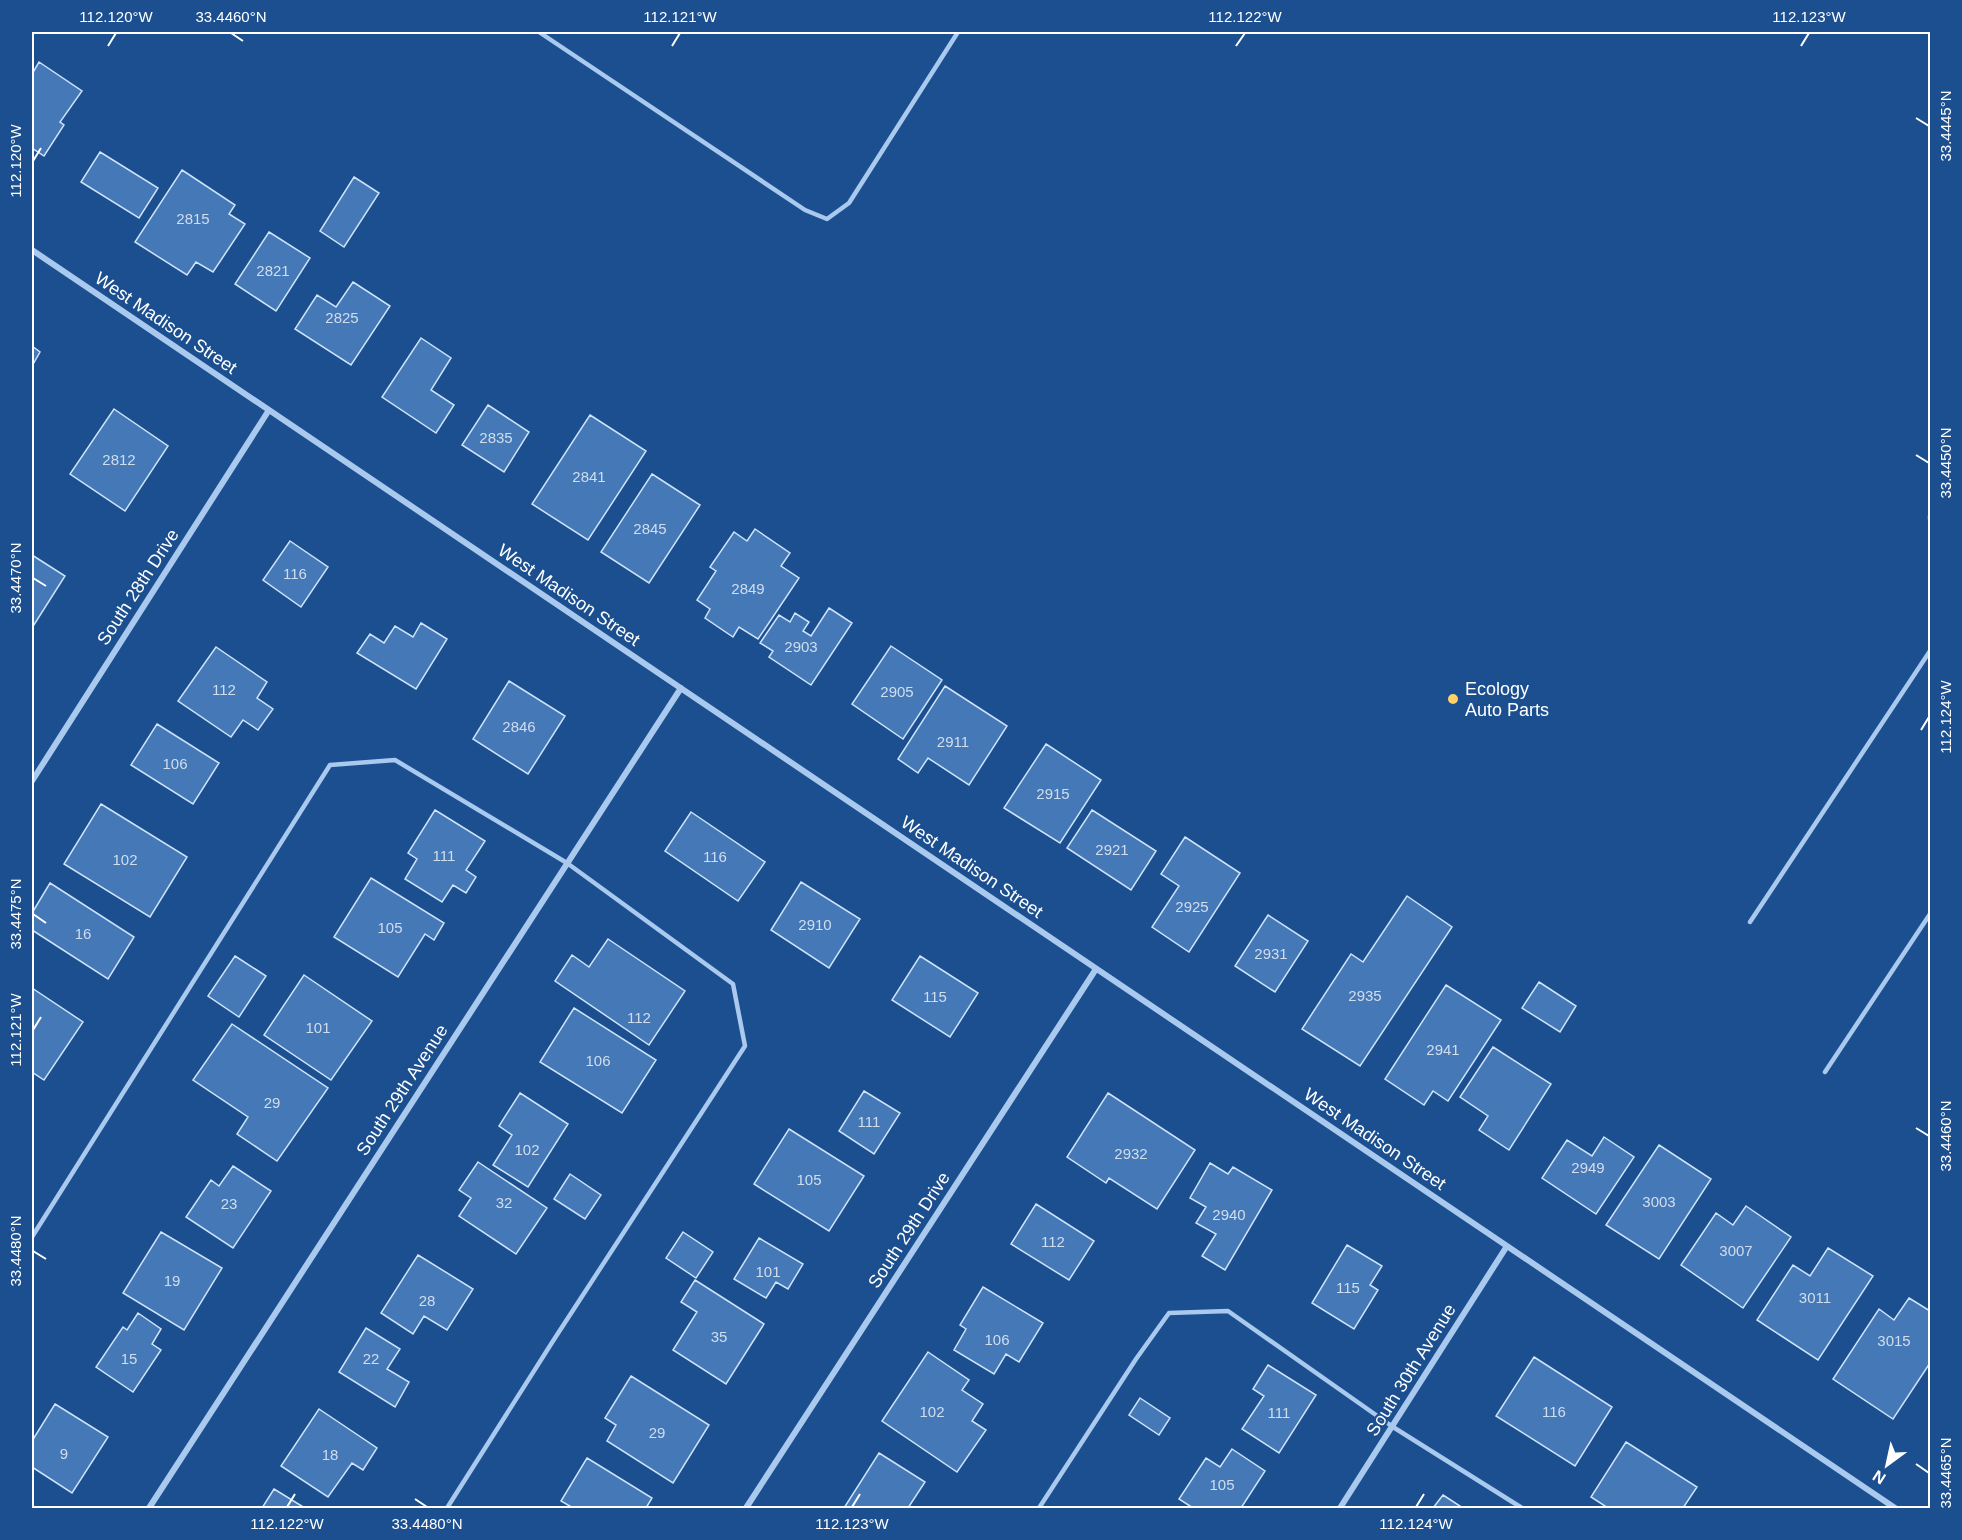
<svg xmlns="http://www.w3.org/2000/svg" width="1962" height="1540" viewBox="0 0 1962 1540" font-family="Arial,sans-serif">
<rect width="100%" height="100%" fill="#1b4f8f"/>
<!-- building -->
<path fill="#4478b7" stroke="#cfe3fa" stroke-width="1.5" d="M39,62L82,91L60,122L64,125L44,156L32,148V74Z
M100,152L158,188L139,218L81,182Z
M182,170L235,205L229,214L245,224L213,272L196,262L187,275L135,242Z
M354,177L379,193L344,247L320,231Z
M269,232L310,258L276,311L235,284Z
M353,282L390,306L351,365L295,329L317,295L336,307Z
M421,338L451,358L431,390L454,405L436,433L382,397Z
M32,346L40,352L32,366Z
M488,405L529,432L504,472L462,445Z
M114,409L168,446L125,511L70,474Z
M590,415L646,451L588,540L532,504Z
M652,474L700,505L649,583L601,552Z
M755,529L790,553L781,566L799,578L758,639L739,627L733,637L705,618L710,609L697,600L716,571L710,567L734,532L747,541Z
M290,541L328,567L301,607L263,580Z
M32,555L65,576L32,628Z
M829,608L852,623L811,685L769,657L773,651L760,643L779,615L790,622L795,613L809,622L803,631L811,636Z
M421,623L447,639L416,689L357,653L370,634L384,643L395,626L413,637Z
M891,646L942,680L903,739L852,704Z
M216,647L267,682L257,698L273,709L258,730L243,720L231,737L178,701Z
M509,681L565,716L528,774L473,739Z
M945,686L1007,726L969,785L928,758L918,773L898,759Z
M157,724L219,763L193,804L131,765Z
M1046,744L1101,780L1060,843L1004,808Z
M101,804L187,857L150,917L64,864Z
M435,810L485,841L466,870L476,877L466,893L453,885L442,902L405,879L417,859L408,853Z
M1092,810L1156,851L1131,890L1067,848Z
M691,812L765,862L738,901L665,851Z
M1185,837L1240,873L1189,952L1152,927L1179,886L1161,874Z
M371,878L444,923L434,940L425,934L398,977L334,937Z
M801,882L860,919L829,968L771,930Z
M50,883L134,937L108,979L32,930V913Z
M1407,896L1452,927L1360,1066L1302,1029L1351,954L1363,962Z
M1268,915L1308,941L1275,992L1235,966Z
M608,939L685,991L649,1045L555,981L572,955L589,967Z
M235,956L266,976L239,1017L208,996Z
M920,956L978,993L950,1037L892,1000Z
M304,975L372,1021L331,1080L264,1035Z
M1539,982L1576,1006L1560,1032L1522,1008Z
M1446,985L1501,1020L1448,1101L1433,1091L1424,1105L1385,1079Z
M32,988L83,1022L44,1080L32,1072Z
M574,1008L656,1060L622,1113L540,1062Z
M232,1024L328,1088L277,1161L237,1134L248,1117L193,1080Z
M1493,1047L1551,1084L1509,1150L1479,1130L1488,1116L1460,1097Z
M864,1091L900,1113L874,1154L839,1131Z
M520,1093L568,1124L528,1187L493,1165L512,1135L499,1126Z
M1108,1093L1195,1150L1157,1209L1109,1178L1106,1183L1067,1157Z
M789,1129L864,1176L829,1231L754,1184Z
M1604,1137L1634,1157L1596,1214L1542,1178L1567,1140L1592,1156Z
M1659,1145L1711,1179L1659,1259L1606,1225Z
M478,1162L547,1208L516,1254L459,1216L471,1198L459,1190Z
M1210,1163L1228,1174L1233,1167L1272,1190L1225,1270L1202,1256L1216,1234L1196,1223L1206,1207L1190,1198Z
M233,1166L271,1191L233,1248L186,1217L211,1180L219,1186Z
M570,1174L601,1195L585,1219L554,1199Z
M1036,1204L1094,1241L1069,1280L1011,1244Z
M1746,1206L1791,1237L1743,1308L1681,1265L1716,1213L1733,1225Z
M161,1232L222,1268L184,1330L123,1293Z
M683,1232L713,1252L696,1278L666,1258Z
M759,1238L803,1264L788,1289L776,1282L766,1298L734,1279Z
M1347,1245L1382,1266L1370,1285L1378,1290L1354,1329L1312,1303Z
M1828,1248L1873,1276L1818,1360L1757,1320L1793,1265L1810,1276Z
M418,1255L473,1289L447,1330L424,1316L413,1334L381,1313Z
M695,1280L764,1324L726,1384L673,1350L697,1312L681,1302Z
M983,1287L1043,1323L1019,1362L1006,1354L994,1374L954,1350L966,1329L960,1325Z
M1909,1298L1930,1311V1363L1893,1419L1833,1379L1879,1309L1894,1320Z
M138,1313L161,1329L152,1344L161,1350L133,1392L96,1367L123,1327L127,1330Z
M366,1328L400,1349L387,1369L409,1382L395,1407L339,1372Z
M928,1352L969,1380L962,1390L983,1404L972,1421L986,1430L957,1472L882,1421Z
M1534,1357L1612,1407L1575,1466L1496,1416Z
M1268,1365L1316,1395L1279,1453L1242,1429L1264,1396L1253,1389Z
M631,1376L709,1425L673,1483L607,1441L616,1425L605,1418Z
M1140,1398L1170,1418L1159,1435L1129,1415Z
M55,1404L108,1437L72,1493L32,1467V1441Z
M319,1409L377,1448L363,1470L352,1463L328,1497L281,1466Z
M1626,1442L1697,1487L1683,1508H1608L1591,1497Z
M1232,1449L1265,1471L1241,1508H1193L1179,1499L1206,1458L1220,1467Z
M879,1453L925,1482L908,1508H844Z
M587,1458L652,1498L646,1508H573L561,1501Z
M274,1489L305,1508H262Z
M1443,1495L1463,1508H1433Z"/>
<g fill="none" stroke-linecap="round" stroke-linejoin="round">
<!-- service -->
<path stroke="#a9c9ee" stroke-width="4.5" d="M539,32L805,210L827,219L849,203L958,32
M1930,516V519
M1750,922L1930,651
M1825,1072L1930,914
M32,1237L330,765L395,760L567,863L733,984L745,1046L553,1341L447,1508
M1039,1508L1136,1359L1169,1313L1228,1311L1393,1427L1522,1508"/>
<!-- minor -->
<path stroke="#a9c9ee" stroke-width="6" d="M32,250L1895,1508
M32,781L269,410
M149,1508L681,688
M746,1508L1096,969
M1340,1508L1507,1246"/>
</g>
<!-- ticks -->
<path fill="none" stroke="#fff" stroke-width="2" d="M231,33L243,41M108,46L116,33M672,46L680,33M1236,46L1245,33M1801,46L1809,33M1916,118L1929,126M33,161L41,148M1916,455L1929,463M33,578L46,586M1921,730L1929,717M33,914L46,923M33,1030L41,1017M1916,1128L1929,1136M33,1251L46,1259M1916,1464L1929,1473M415,1499L427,1507M287,1507L295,1494M852,1507L860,1494M1416,1507L1424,1494"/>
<!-- markers -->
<circle fill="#ffd166" stroke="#1b4f8f" stroke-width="2" cx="1453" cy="699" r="6"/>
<g text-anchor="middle" stroke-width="4.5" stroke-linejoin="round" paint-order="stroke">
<!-- number labels -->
<g font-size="15" fill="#d0dded">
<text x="193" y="224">2815</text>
<text x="273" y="276">2821</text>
<text x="342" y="323">2825</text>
<text x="496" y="443">2835</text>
<text x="119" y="465">2812</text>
<text x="589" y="482">2841</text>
<text x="650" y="534">2845</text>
<text x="295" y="579">116</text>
<text x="748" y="594">2849</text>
<text x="801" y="652">2903</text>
<text x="224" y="695">112</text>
<text x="897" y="697">2905</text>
<text x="519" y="732">2846</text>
<text x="953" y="747">2911</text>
<text x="175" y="769">106</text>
<text x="1053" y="799">2915</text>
<text x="1112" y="855">2921</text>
<text x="444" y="861">111</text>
<text x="715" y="862">116</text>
<text x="125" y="865">102</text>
<text x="1192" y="912">2925</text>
<text x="815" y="930">2910</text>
<text x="390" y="933">105</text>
<text x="83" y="939">16</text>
<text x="1271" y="959">2931</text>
<text x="1365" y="1001">2935</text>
<text x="935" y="1002">115</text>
<text x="639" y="1023">112</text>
<text x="318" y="1033">101</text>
<text x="1443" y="1055">2941</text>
<text x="598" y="1066">106</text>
<text x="272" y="1108">29</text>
<text x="869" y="1127">111</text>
<text x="527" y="1155">102</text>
<text x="1131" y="1159">2932</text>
<text x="1588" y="1173">2949</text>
<text x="809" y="1185">105</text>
<text x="1659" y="1207">3003</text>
<text x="504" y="1208">32</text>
<text x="229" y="1209">23</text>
<text x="1229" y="1220">2940</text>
<text x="1053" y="1247">112</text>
<text x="1736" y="1256">3007</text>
<text x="768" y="1277">101</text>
<text x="172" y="1286">19</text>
<text x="1348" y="1293">115</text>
<text x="1815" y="1303">3011</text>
<text x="427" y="1306">28</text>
<text x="719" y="1342">35</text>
<text x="997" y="1345">106</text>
<text x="1894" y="1346">3015</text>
<text x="129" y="1364">15</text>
<text x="371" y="1364">22</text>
<text x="932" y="1417">102</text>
<text x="1554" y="1417">116</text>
<text x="1279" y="1418">111</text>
<text x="657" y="1438">29</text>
<text x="64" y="1459">9</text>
<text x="330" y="1460">18</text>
<text x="1222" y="1490">105</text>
</g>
<!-- street labels -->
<g font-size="18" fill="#fff" stroke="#1b4f8f">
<text transform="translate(166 323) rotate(34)" y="6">West Madison Street</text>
<text transform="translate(138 587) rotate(-57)" y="6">South 28th Drive</text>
<text transform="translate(569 595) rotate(34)" y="6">West Madison Street</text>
<text transform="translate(972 867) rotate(34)" y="6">West Madison Street</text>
<text transform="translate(402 1090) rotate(-57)" y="6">South 29th Avenue</text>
<text transform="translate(1375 1139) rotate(34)" y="6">West Madison Street</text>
<text transform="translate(909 1230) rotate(-57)" y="6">South 29th Drive</text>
<text transform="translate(1411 1370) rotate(-58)" y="6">South 30th Avenue</text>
</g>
<!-- poi labels -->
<g font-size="18" fill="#fff" stroke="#1b4f8f" text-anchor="start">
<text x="1465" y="695">Ecology<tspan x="1465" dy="21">Auto Parts</tspan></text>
</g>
</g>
<!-- border -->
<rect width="1962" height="1540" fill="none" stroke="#1b4f8f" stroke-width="66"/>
<!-- north arrow -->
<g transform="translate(1887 1465) rotate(213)" stroke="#1b4f8f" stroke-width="4.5" paint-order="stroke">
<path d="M0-4.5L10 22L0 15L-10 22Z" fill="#ffffff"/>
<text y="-9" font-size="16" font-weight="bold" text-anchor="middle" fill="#ffffff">N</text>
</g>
<rect x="33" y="33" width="1896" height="1474" fill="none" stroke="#fff" stroke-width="2"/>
<g font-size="15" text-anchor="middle" fill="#fff">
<text x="116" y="22">112.120°W</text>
<text x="231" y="22">33.4460°N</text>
<text x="680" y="22">112.121°W</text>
<text x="1245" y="22">112.122°W</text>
<text x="1809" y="22">112.123°W</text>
<text transform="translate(1946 126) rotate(-90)" y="5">33.4445°N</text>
<text transform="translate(16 161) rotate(-90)" y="5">112.120°W</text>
<text transform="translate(1946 463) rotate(-90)" y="5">33.4450°N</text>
<text transform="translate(16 578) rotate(-90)" y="5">33.4470°N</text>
<text transform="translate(1946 717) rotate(-90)" y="5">112.124°W</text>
<text transform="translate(16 914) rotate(-90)" y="5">33.4475°N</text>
<text transform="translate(16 1030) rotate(-90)" y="5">112.121°W</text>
<text transform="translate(1946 1136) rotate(-90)" y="5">33.4460°N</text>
<text transform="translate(16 1251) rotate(-90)" y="5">33.4480°N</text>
<text transform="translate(1946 1473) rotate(-90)" y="5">33.4465°N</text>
<text x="287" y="1529">112.122°W</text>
<text x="427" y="1529">33.4480°N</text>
<text x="852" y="1529">112.123°W</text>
<text x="1416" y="1529">112.124°W</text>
</g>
</svg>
